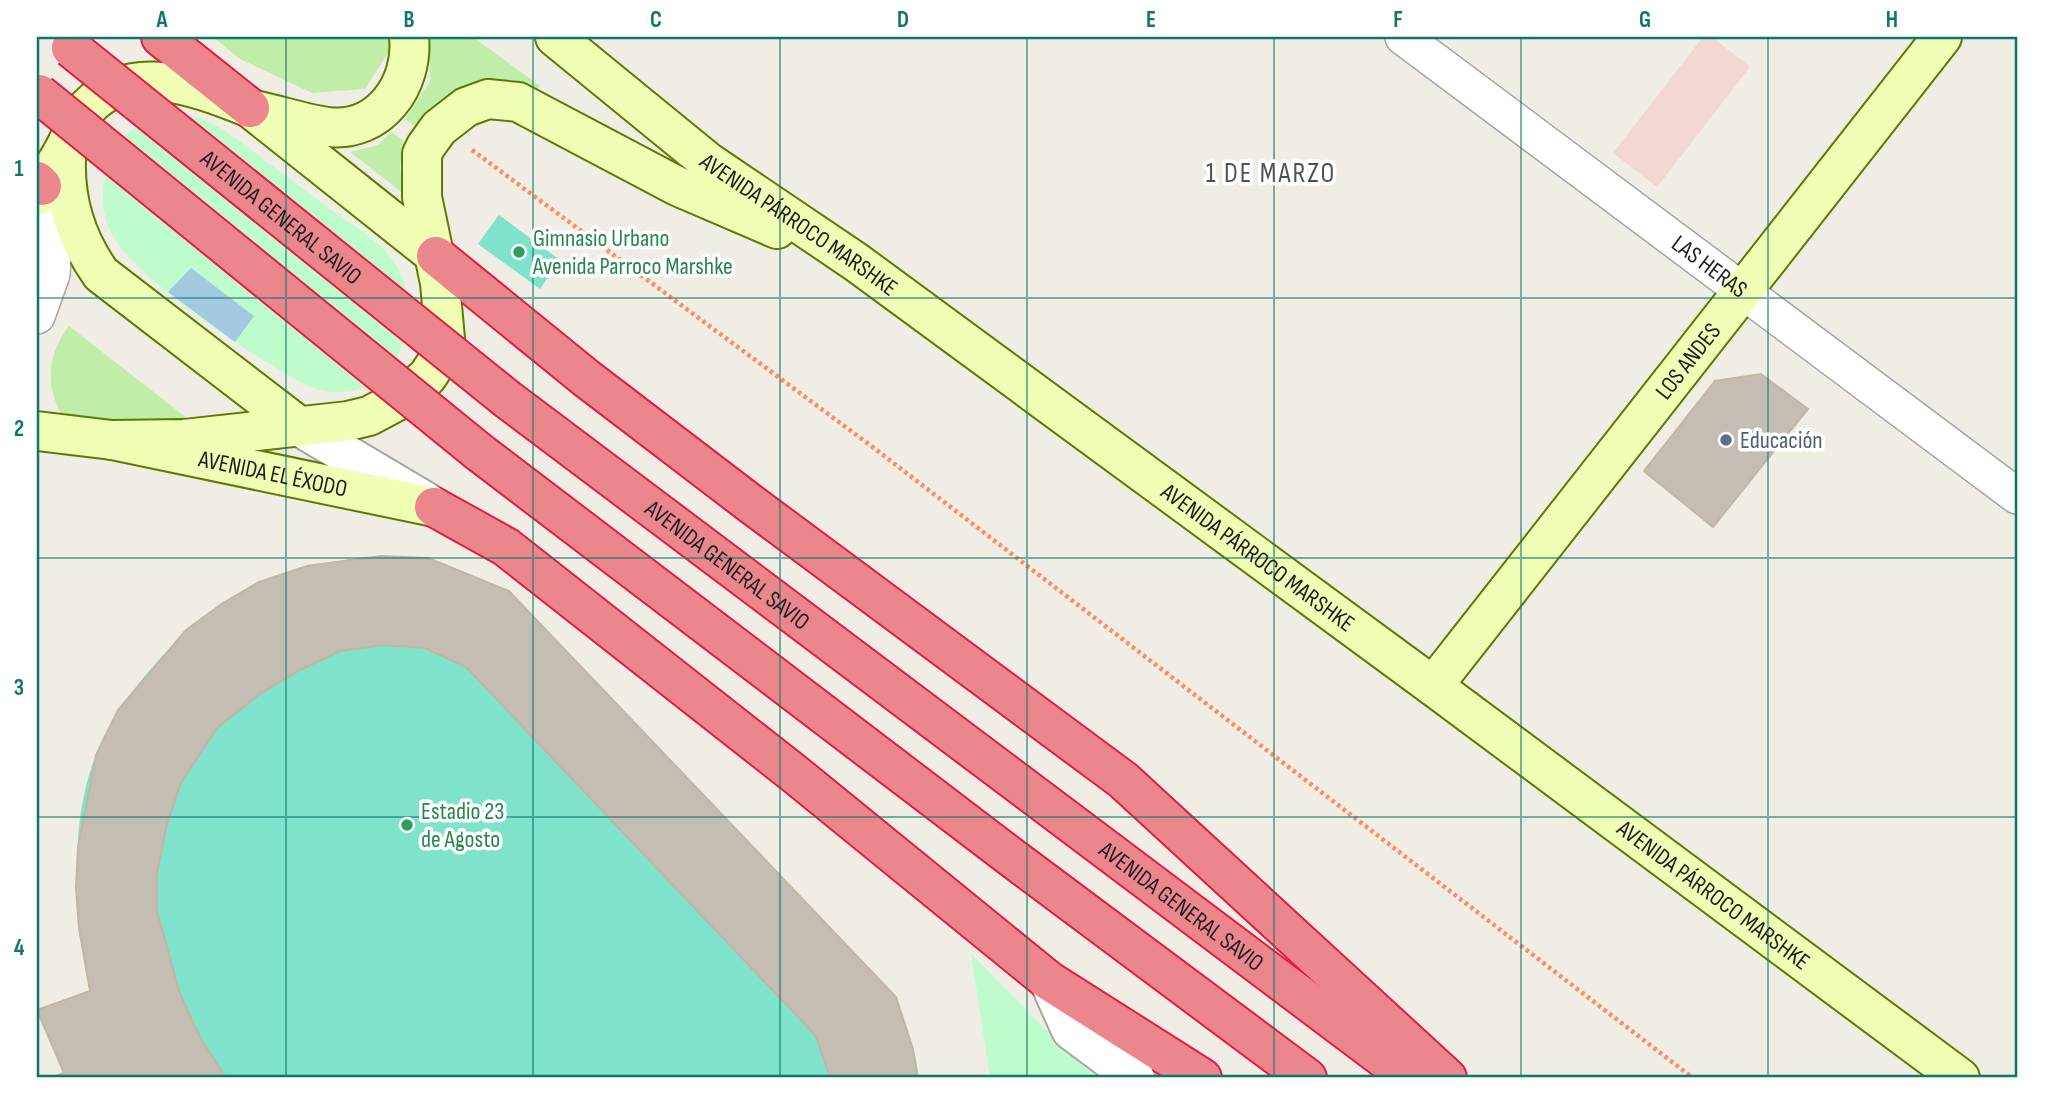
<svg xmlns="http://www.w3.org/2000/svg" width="2054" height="1115" viewBox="0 0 2054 1115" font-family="'Sofia Sans Condensed',sans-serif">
<rect width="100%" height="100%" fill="#f0eee4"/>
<!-- commercial -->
<path fill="#f2d8d2" d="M1703,37H1712L1750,67L1657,187L1613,153Z"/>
<!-- grass -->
<path fill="#c0eda7" d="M213,37H387L391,48L365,89L312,93L240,59Z
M429,37H473L540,86L536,92C485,92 449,81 415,127L405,119L430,81Z
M391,132L403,140L400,168L404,194L350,152L378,145Z
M69,326L196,425L64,419C45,387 46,357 69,326Z"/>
<!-- park -->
<path fill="#bffccc" d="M175,113L201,118L224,130C260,156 295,183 330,209C353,225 384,243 398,268C423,315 401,392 339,392C314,393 297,380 276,368C233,343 131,274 110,231C101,211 102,190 106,169C113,134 144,119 175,113Z
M971,954L1079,1063L1100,1078H990Z"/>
<!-- pitch -->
<path fill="#7ee3ca" d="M499,215L560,260L540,289L478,244Z
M381,556L428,558L509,591L896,997L913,1049L918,1078H50L64,1073L37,1010L90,991C76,913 67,831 96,754C109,720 133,689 157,662C221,591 287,563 381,556Z"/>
<!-- water -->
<path fill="#a2c9e0" d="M191,268L254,316L235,342L168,292Z"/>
<!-- building -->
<path fill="#c4bdb3" stroke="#c2b6a5" stroke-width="2" d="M1761,374L1808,409L1713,527L1644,471L1715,381Z
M381,556L428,558L509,591L896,997L913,1049L918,1078H830L816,1036L466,667L425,648L383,645L340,651L300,670L260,694L217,728L181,783L166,828L157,873V911L180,994L200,1037L226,1078H50L64,1073L37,1010L90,991L79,928L76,888L78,847L96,755L118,710L186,630L223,603L259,582L307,566Z"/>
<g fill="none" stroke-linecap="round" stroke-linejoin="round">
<!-- minor casing -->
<g stroke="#a5a5a5" stroke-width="38">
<g id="minor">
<path id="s1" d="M1403,37L2017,496"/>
<path d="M37,316L52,274L58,177"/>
</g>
</g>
<!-- tertiary casing -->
<g stroke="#a5a5a5" stroke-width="42">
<path id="tertiary" d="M300,427L428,503
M1049,981L1071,1030L1135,1078"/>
</g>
<!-- secondary casing -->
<g stroke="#5c7b00" stroke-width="42">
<g id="secondary">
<path id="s2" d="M555,37L708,162L856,262L1433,686L1960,1078"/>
<path d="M259,111C282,116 305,124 328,127C380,133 414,84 409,37"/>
<path d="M67,145C62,192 74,236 101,274L300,427"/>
<path d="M37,196C46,178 58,162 67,144C73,131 78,118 88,107C132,61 200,87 250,108L436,256"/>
<path id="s3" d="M37,431L112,440L434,507"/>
<path d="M112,440L184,439L348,421L369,416L399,400L427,377L441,356L445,339L440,283L422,197V154L426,146L439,128L466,107L488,99L518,102L677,186L777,229"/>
<path id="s4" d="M1433,686L1942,37"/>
</g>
</g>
<!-- motorway casing -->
<g stroke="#e41b43" stroke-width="42">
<g id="motorway">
<path d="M161,37L250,108"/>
<path d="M37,181L42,186"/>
<path d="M436,256L586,378L751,504L1123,780L1447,1078"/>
<path id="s5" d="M507,399L1410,1078"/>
<path d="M479,452L1011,857L1307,1078"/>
<path d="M434,507L506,547L796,775L1049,981L1202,1078"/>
</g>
</g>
<!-- path -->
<path stroke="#ff8b66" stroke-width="4.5" stroke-dasharray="3.5 3.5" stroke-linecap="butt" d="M472,150L870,445L1693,1078"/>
<!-- minor -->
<use href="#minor" stroke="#fff" stroke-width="35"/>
<!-- tertiary -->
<use href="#tertiary" stroke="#fff" stroke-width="38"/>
<!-- secondary -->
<use href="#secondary" stroke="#effdb5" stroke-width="38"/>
<!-- motorway -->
<use href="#motorway" stroke="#eb878c" stroke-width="38"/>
<!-- motorway-bridge casing -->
<g stroke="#e41b43" stroke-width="42" stroke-linecap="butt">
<g id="motorway-bridge">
<path id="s6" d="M71,48L507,399"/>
<path d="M39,94L479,452"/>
</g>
</g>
<!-- motorway-bridge -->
<use href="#motorway-bridge" stroke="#eb878c" stroke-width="38"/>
</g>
<!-- grid -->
<path fill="none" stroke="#0f766e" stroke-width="2" stroke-opacity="0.55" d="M286,37V1078M533,37V1078M780,37V1078M1027,37V1078M1274,37V1078M1521,37V1078M1768,37V1078M37,298H2017M37,558H2017M37,817H2017"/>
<!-- markers -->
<g fill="#2e9e5b" stroke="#fff" stroke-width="2.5">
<circle cx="519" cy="252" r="7"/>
<circle cx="407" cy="825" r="7"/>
</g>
<circle fill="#5c6f8a" stroke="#fff" stroke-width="2.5" cx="1726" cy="440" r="7"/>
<g text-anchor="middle" stroke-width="7" stroke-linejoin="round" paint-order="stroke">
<!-- street labels -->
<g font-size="24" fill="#1e1e1e" stroke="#fff">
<text dy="8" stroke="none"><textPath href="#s6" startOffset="270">AVENIDA GENERAL SAVIO</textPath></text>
<text dy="8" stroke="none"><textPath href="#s2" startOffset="308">AVENIDA PÁRROCO MARSHKE</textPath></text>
<text dy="8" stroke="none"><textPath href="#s1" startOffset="383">LAS HERAS</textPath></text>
<text dy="8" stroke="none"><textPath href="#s4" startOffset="413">LOS ANDES</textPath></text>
<text dy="8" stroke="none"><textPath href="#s3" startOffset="240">AVENIDA EL ÉXODO</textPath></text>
<text dy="8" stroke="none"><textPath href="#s2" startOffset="875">AVENIDA PÁRROCO MARSHKE</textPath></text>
<text dy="8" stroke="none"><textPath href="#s5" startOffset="276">AVENIDA GENERAL SAVIO</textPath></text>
<text dy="8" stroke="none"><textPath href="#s2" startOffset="1442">AVENIDA PÁRROCO MARSHKE</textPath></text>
<text dy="8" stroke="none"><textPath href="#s5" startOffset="844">AVENIDA GENERAL SAVIO</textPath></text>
</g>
<!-- leisure labels -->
<g font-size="24" fill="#27864d" stroke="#fff" text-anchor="start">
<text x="533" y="246">Gimnasio Urbano<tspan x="533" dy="28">Avenida Parroco Marshke</tspan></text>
<text x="421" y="819">Estadio 23<tspan x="421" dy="28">de Agosto</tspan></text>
</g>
<!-- service labels -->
<g font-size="24" fill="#4e5e75" stroke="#fff" text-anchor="start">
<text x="1740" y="448">Educación</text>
</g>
<!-- quarter labels -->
<g font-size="28" letter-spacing="2" fill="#515151" stroke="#fff">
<text x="1271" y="182">1 DE MARZO</text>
</g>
</g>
<!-- border -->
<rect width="2054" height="1115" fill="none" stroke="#ffffff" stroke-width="77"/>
<rect x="38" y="38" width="1978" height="1038" fill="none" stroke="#0f766e" stroke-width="2.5"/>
<g font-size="23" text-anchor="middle" font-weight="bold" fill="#0f766e">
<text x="162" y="27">A</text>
<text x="409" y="27">B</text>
<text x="656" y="27">C</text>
<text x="903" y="27">D</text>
<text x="1151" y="27">E</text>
<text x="1398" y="27">F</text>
<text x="1645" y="27">G</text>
<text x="1892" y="27">H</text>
<text x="19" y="176">1</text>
<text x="19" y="436">2</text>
<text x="19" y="695">3</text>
<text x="19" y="955">4</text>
</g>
</svg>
